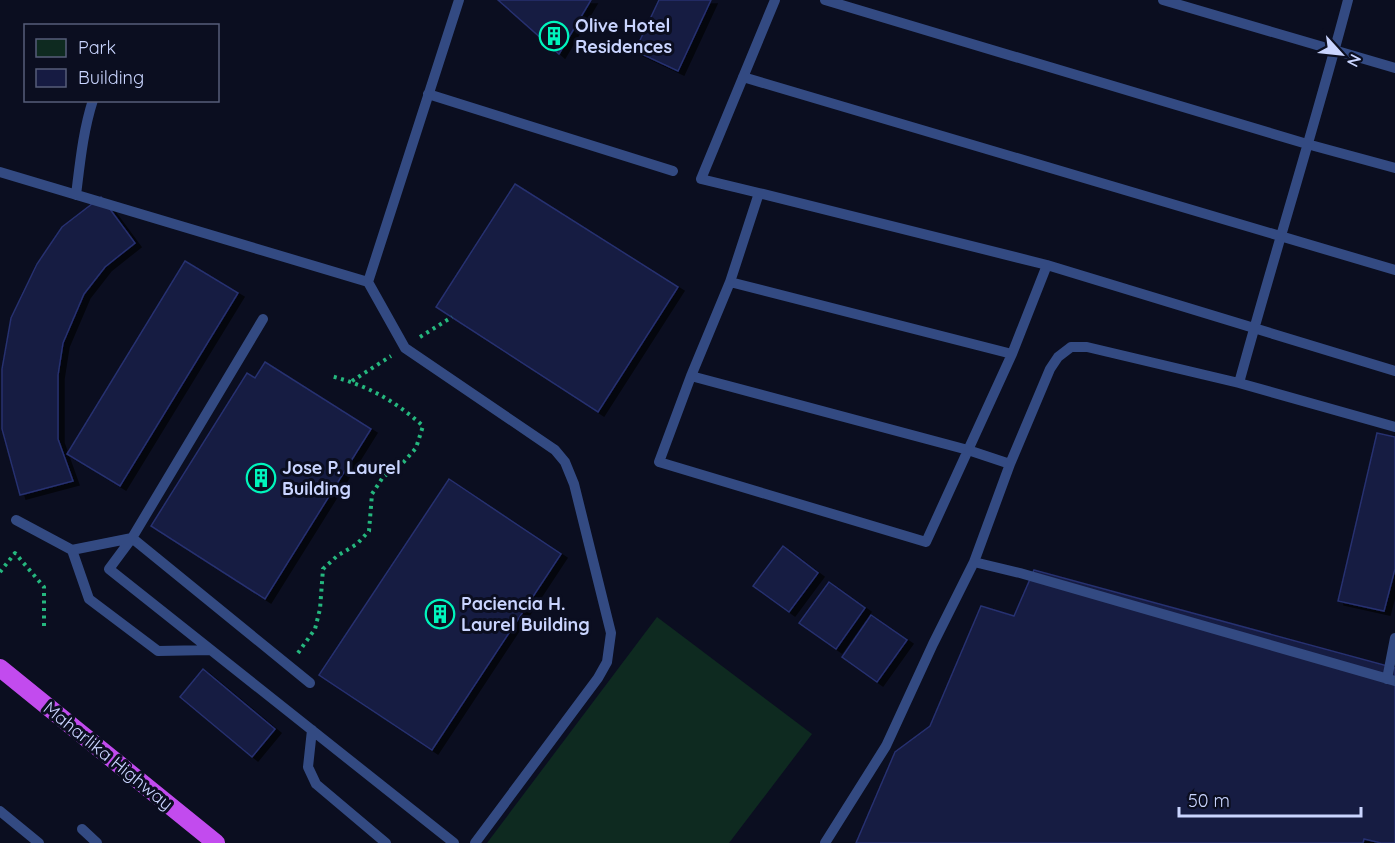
<svg xmlns="http://www.w3.org/2000/svg" width="1395" height="843" viewBox="0 0 1395 843" font-family="Quicksand,sans-serif">
<defs>
<filter id="shadow"><feDropShadow dx="6" dy="4" stdDeviation="0" flood-color="#0009"/></filter>
</defs>
<rect width="100%" height="100%" fill="#0b0e20"/>
<!-- green -->
<path fill="#0e2a20" d="M657,617L812,734L729,843H487Z"/>
<!-- building -->
<path fill="#161b42" stroke="#26306f" stroke-width="1.5" filter="url(#shadow)" d="M498,0H591L559,54Z
M659,0H711L678,71L635,51Z
M515,184L678,287L598,412L436,307Z
M101,197L135,243L105,267L84,294L63,343L58,375V439L73,481L20,495L2,429V369L11,318L37,264L62,227Z
M185,261L238,293L120,486L67,454Z
M265,362L371,429L265,599L151,526L247,373L255,378Z
M1377,433L1395,437V569L1384,611L1338,601Z
M449,479L561,554L432,750L319,675Z
M783,546L818,573L789,612L753,586Z
M1034,570L1395,668V843H1381L1364,839L1363,843H856L895,752L930,726L981,606L1014,616Z
M829,582L865,608L836,649L799,623Z
M871,615L907,640L877,682L842,657Z
M203,669L275,729L252,757L180,697Z"/>
<g fill="none" stroke-linecap="round" stroke-linejoin="round">
<!-- path -->
<path stroke="#25b77e" stroke-width="4" stroke-dasharray="3 4.5" stroke-linecap="butt" d="M420,337L452,317
M352,381L391,356
M0,572L15,553L44,587V627
M298,653L315,629L320,609L323,569L337,556L357,544L369,531L372,494L383,477L401,465L416,448L423,426C394,400 368,386 331,376"/>
<!-- service -->
<path stroke="#334a82" stroke-width="10" d="M775,0L701,179L759,193L730,282L1012,354
M825,0L1307,144L1395,168
M1163,0L1395,68
M743,77L1395,270
M428,94L673,171
M0,172L368,282L459,0
M759,193L1047,265L1395,371
M76,195C80,163 83,131 93,100
M368,282L405,348L555,450L565,462L574,484L611,633L607,662L598,678L475,843
M730,282L691,376L659,462L926,542L1012,354L1047,265
M263,319L132,538L109,569L454,843
M691,376L968,450L1010,464
M1239,383C1274,255 1314,129 1348,0
M16,520L72,550L132,538
M132,538L310,683
M72,550L89,599L158,651L210,650
M974,562L1020,573L1395,681
M1387,679L1395,638
M312,730L308,767L316,784L386,843
M0,811L39,843
M82,829L97,843
M825,843L886,746L933,644L974,562L1010,464L1050,369L1058,357L1071,347H1087L1239,383L1395,427"/>
<!-- trunk -->
<path stroke="#c24bee" stroke-width="18" d="M0,668L216,843"/>
</g>
<!-- icons -->
<defs>
<g id="building-ring" transform="scale(1.5)"><circle r="9.5" fill="#0b0e20" stroke="#00f5bc" stroke-width="1.5"/><path d="M-4-6H4V6H1V3H-1V6H-4ZM-2.5-4.3h1.7v1.8h-1.7ZM.8-4.3h1.7v1.8H.8ZM-2.5-1h1.7V.8h-1.7ZM.8-1h1.7V.8H.8Z" fill="#00f5bc"/></g>
</defs>
<g fill-rule="evenodd">
<use href="#building-ring" x="554" y="36"/>
<use href="#building-ring" x="261" y="478"/>
<use href="#building-ring" x="440" y="614"/>
</g>
<g text-anchor="middle" stroke-width="6" stroke-linejoin="round" paint-order="stroke">
<!-- poi labels -->
<g font-size="18" font-weight="bold" fill="#cad5ff" stroke="#0b0e20" text-anchor="start">
<text x="575" y="32">Olive Hotel<tspan x="575" dy="21">Residences</tspan></text>
<text x="282" y="474">Jose P. Laurel<tspan x="282" dy="21">Building</tspan></text>
<text x="461" y="610">Paciencia H.<tspan x="461" dy="21">Laurel Building</tspan></text>
</g>
<!-- street labels -->
<g font-size="18" fill="#cad5ff" stroke="#0b0e20">
<text transform="translate(108 756) rotate(39)" y="6">Maharlika Highway</text>
</g>
</g>
<!-- legend -->
<rect x="24" y="24" width="195" height="78" fill="#0b0e20" stroke="#575e79" stroke-width="1.5"/>
<rect x="36" y="39" width="30" height="18" fill="#0e2a20" stroke="#575e79" stroke-width="1.5"/>
<text x="78" y="54" font-size="18" fill="#cad5ff">Park</text>
<rect x="36" y="69" width="30" height="18" fill="#161b42" stroke="#575e79" stroke-width="1.5"/>
<text x="78" y="84" font-size="18" fill="#cad5ff">Building</text>
<!-- north arrow -->
<g transform="translate(1341 54) rotate(117)" stroke="#0b0e20" stroke-width="4.5" paint-order="stroke">
<path d="M0-4.5L10 22L0 15L-10 22Z" fill="#cad5ff"/>
<text y="-9" font-size="16" font-weight="bold" text-anchor="middle" fill="#cad5ff">N</text>
</g>
<!-- scale -->
<path d="M1179 807v9h182v-9" fill="none" stroke="#cad5ff" stroke-width="3"/>
<text x="1188" y="807" font-size="18" fill="#cad5ff" stroke="#0b0e20" stroke-width="4.5" paint-order="stroke">50 m</text>
</svg>
